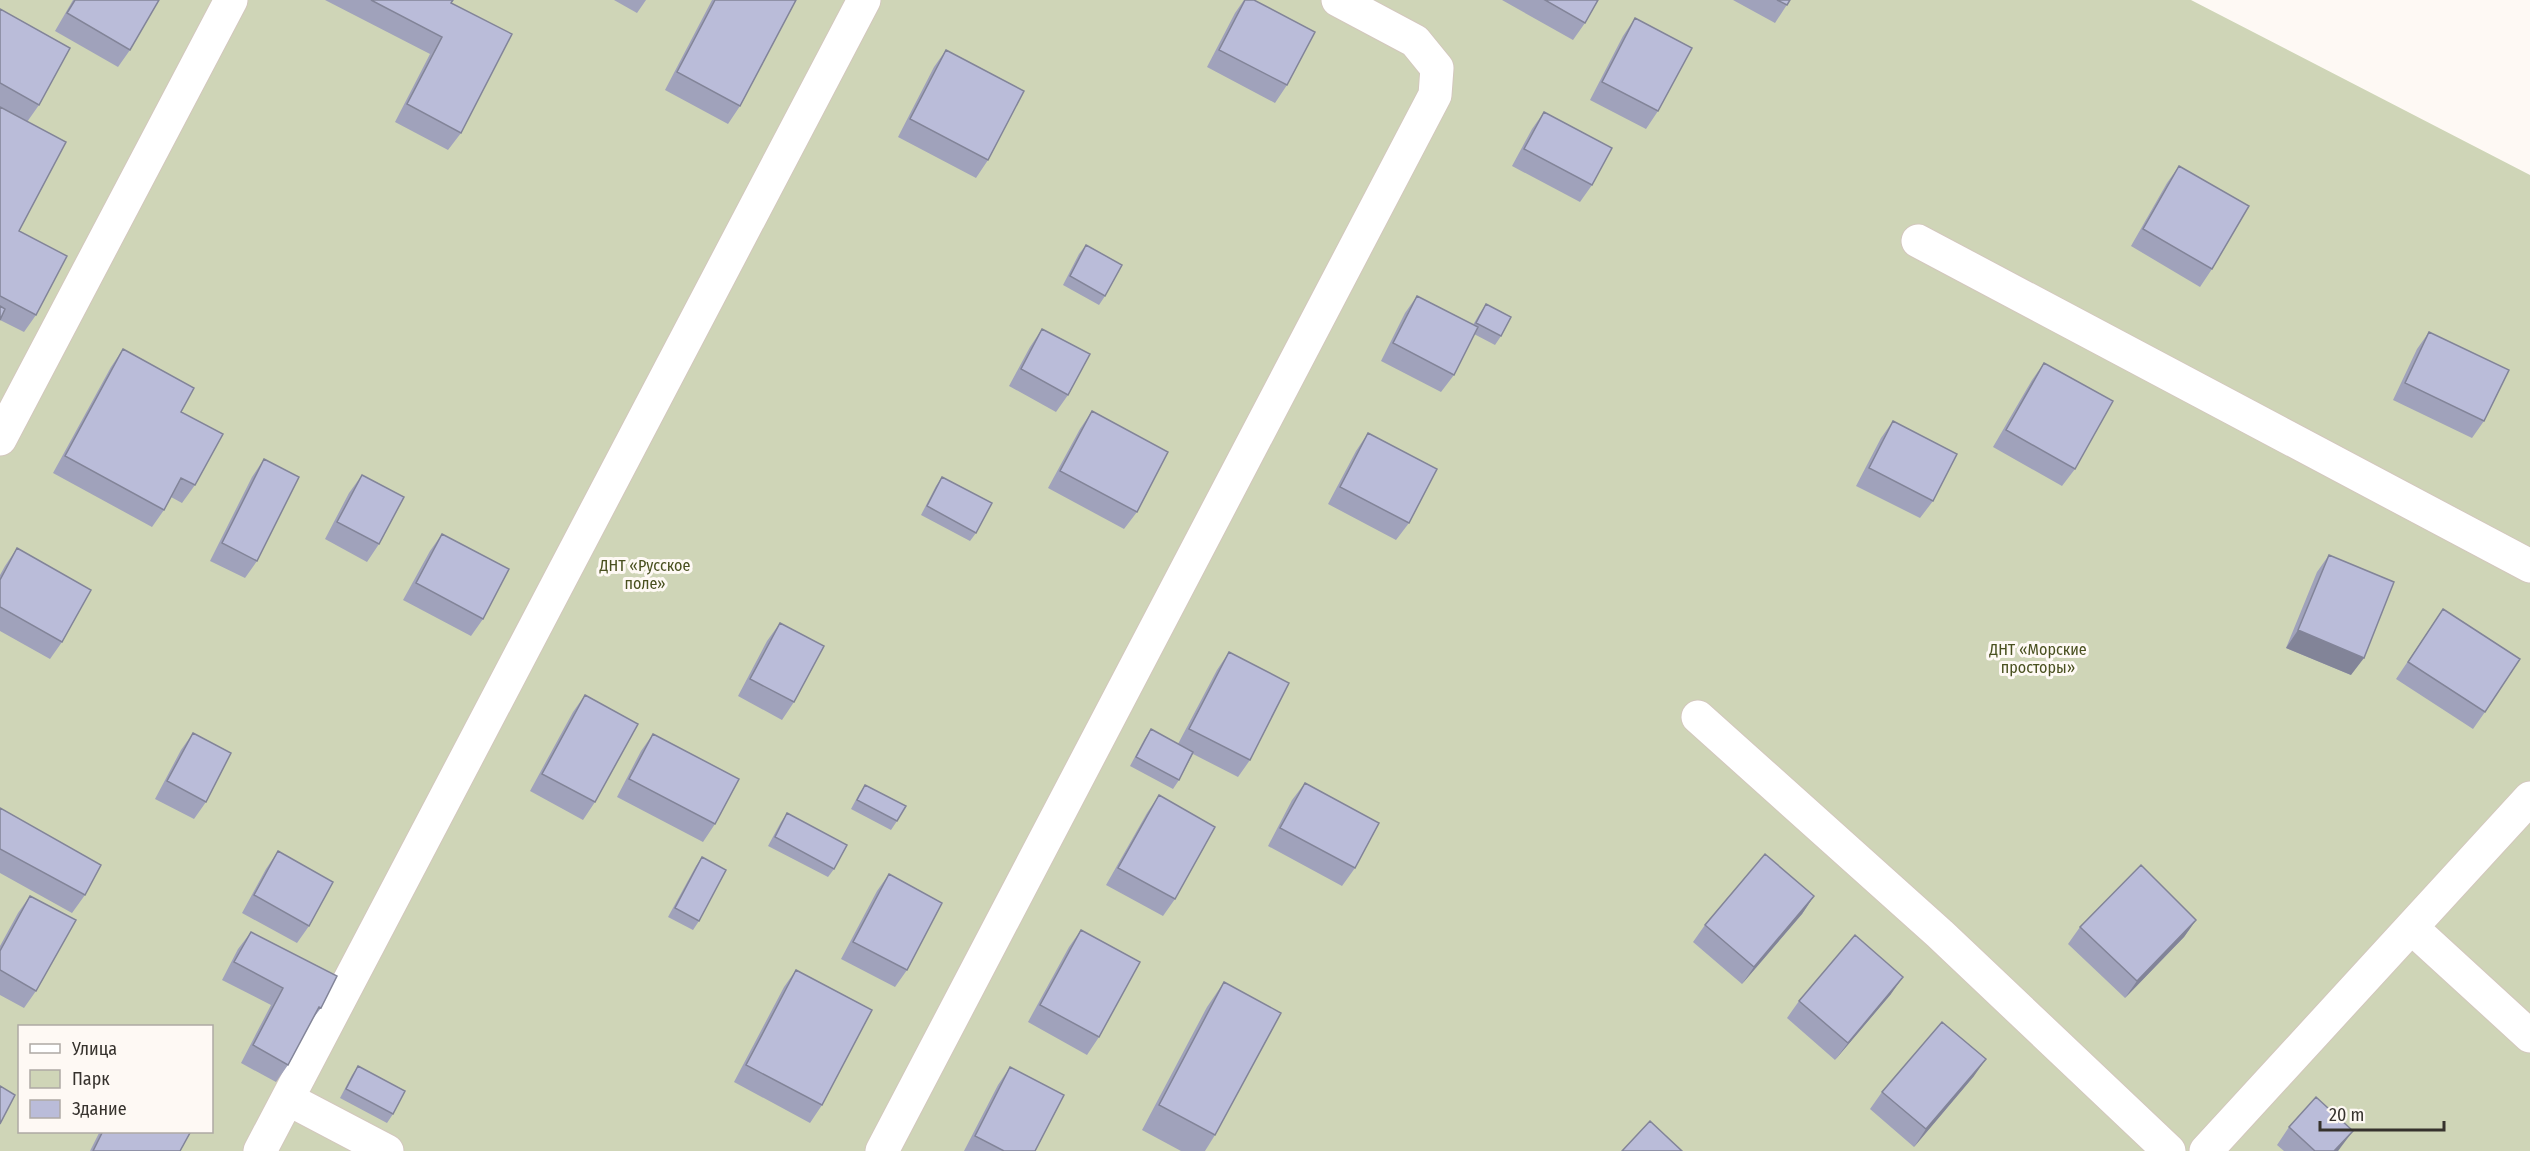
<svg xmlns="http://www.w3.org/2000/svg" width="2530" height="1151" viewBox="0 0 2530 1151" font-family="'Fira Sans Condensed',sans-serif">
<rect width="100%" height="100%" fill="#fef9f4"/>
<!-- green -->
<path fill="#cfd5b7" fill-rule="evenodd" d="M0,0H2191L2530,175V1151H0ZM20,1026H212V1132H20Z"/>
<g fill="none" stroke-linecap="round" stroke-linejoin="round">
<!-- minor casing -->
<g stroke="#d3c7bd" stroke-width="35">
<path id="minor" d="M1918,241L2530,566
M0,439L231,0
M1698,717L1940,934L2169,1151
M2412,928L2530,1036
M288,1099L387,1151
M260,1151L864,0
M882,1151L1435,95L1437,68L1415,41L1338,0
M2206,1151L2530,798"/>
</g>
<!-- minor -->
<use href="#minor" stroke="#fff" stroke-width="33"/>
</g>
<!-- wall -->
<path fill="#a0a2bb" d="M73,0H159L130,50L118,67L55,31Z
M325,0H453L451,3L461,133L448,150L395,122L430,54Z
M614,0H646L637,13Z
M712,0H796L740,106L728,124L665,90Z
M1244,0H1254L1287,85L1275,103L1207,67L1235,13Z
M1502,0H1598L1585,23L1573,40Z
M1733,0H1790L1775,23Z
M0,9L39,105L27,122L19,231L36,315L24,332L0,320Z
M1635,18L1658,111L1646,129L1590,100L1623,36Z
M946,50L988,160L976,178L898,137L934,67Z
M1544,112L1592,185L1580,202L1512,166L1532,129Z
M2179,166L2212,269L2200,287L2131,246L2167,183Z
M1086,245L1105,296L1099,305L1063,285L1079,254Z
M1417,296L1473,325L1480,313L1486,304L1501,336L1495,345L1474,334L1454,375L1441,392L1381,361L1405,313Z
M1042,329L1068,395L1056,412L1009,386L1030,347Z
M2429,332L2484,421L2472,438L2393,400L2417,349Z
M123,349L181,412L195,485L182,503L171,497L164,510L152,527L53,473L111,367Z
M2044,363L2075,469L2062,486L1993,447L2032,380Z
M1092,411L1137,512L1124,529L1048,488L1080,429Z
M1893,421L1933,501L1920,518L1856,486L1881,438Z
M1368,433L1409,523L1396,540L1328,504L1356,451Z
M264,459L257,561L245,578L210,561L252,477Z
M362,475L379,544L367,562L325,539L349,493Z
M942,477L976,533L970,541L921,515L936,486Z
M442,534L483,619L471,636L403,600L430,551Z
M17,548L62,642L50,659L0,631V575L5,566Z
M2329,555L2351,675L2286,648L2317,572Z
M2443,609L2485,712L2473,729L2396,679Z
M780,623L794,702L782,720L738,696L767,641Z
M1229,652L1250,760L1238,777L1193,754L1179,780L1173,789L1130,766L1145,738L1151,729L1178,744L1217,670Z
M585,695L595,802L583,820L530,791L573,712Z
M193,733L206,802L194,819L155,799L181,750Z
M653,734L715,824L703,842L617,797L641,751Z
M1305,783L1355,868L1342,886L1268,846L1292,800Z
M865,785L897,821L891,830L851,809L859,794Z
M1159,795L1175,899L1163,916L1106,885L1147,813Z
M0,808L85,895L72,913L0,873Z
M787,813L834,869L828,877L768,846L781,822Z
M278,851L309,926L297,943L242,913L266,869Z
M702,857L699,921L693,930L668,917L696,866Z
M889,874L907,970L895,987L841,959L877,891Z
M30,896L36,991L24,1008L0,995V946L18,913Z
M1814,896L1802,914L1742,984L1693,942L1705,925Z
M2196,920L2184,937L2125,998L2068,944L2080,927Z
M1081,930L1099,1037L1087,1055L1028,1022L1069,947Z
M251,932L321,1008L311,1021L288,1065L276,1082L241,1063L271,1005L222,980L238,949Z
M796,970L822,1105L810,1123L734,1082L784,987Z
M1224,982L1215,1135L1205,1151H1181L1142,1130L1207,1007Z
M1891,994L1835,1060L1787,1018L1799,1001Z
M358,1066L393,1114L387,1123L340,1098L352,1075Z
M1010,1067L1035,1151H964L998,1085Z
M1974,1076L1914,1147L1870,1109L1882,1092Z
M2289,1127L2340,1148L2338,1151H2284L2277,1145Z
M100,1131H191L180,1151H90Z"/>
<!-- shaded-wall -->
<path fill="#828498" d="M2298,630L2364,658L2351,675L2286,648Z
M1814,896L1802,914L1742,984L1754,967Z
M2196,920L2184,937L2125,998L2137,981Z
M1903,977L1891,994L1835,1060L1848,1043Z
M1986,1059L1974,1076L1914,1147L1926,1129Z
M2353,1131L2338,1151H2334Z"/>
<!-- building -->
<path fill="#babcd9" stroke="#828498" stroke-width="1.5" d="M75,0H159L130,50L67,13Z
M371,0H453L451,3L512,34L461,133L407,104L442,37Z
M715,0H796L740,106L677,72Z
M1245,0H1254L1315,32L1287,85L1219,50Z
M1545,0H1598L1585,23Z
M1777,0H1790L1787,5Z
M0,9L70,48L39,105L0,83Z
M1635,18L1692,48L1658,111L1602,82Z
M946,50L1024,91L988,160L910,119Z
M0,107L66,142L19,231L67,256L36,315L0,296Z
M1544,112L1612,148L1592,185L1524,149Z
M2179,166L2249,206L2212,269L2143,229Z
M1086,245L1122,265L1105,296L1070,276Z
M1417,296L1478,327L1454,375L1393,343Z
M1486,304L1511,317L1501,336L1476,323Z
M0,306L5,309L0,320Z
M1042,329L1090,354L1068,395L1021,369Z
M2429,332L2509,370L2484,421L2405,383Z
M123,349L194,388L181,412L223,434L195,485L181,478L164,510L65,456Z
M2044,363L2113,401L2075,469L2006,430Z
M1092,411L1168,452L1137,512L1060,471Z
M1893,421L1957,454L1933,501L1869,468Z
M1368,433L1437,469L1409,523L1340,487Z
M264,459L299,477L257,561L222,543Z
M362,475L404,497L379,544L337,522Z
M942,477L992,503L976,533L927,506Z
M442,534L509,569L483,619L416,583Z
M17,548L91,590L62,642L0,607V580Z
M2329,555L2394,582L2364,658L2298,630Z
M2443,609L2520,659L2485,712L2408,662Z
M780,623L824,646L794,702L750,679Z
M1229,652L1289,683L1250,760L1189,729Z
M585,695L638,724L595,802L542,774Z
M1151,729L1193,752L1179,780L1136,757Z
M193,733L231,753L206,802L167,781Z
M653,734L739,779L715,824L629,779Z
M1305,783L1379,823L1355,868L1280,828Z
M865,785L906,806L897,821L857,800Z
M1159,795L1215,827L1175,899L1118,868Z
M0,808L101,865L85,895L0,849Z
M787,813L847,845L834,869L775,837Z
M278,851L333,882L309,926L254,895Z
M1765,854L1814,896L1754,967L1705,925Z
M702,857L726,870L699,921L675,908Z
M2141,865L2196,920L2137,981L2080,927Z
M889,874L942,903L907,970L853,942Z
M30,896L76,920L36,991L0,970V951Z
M1081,930L1140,962L1099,1037L1040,1005Z
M251,932L337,976L321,1008L319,1007L288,1065L253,1045L283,988L234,962Z
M1855,935L1903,977L1848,1043L1799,1001Z
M796,970L872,1010L822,1105L746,1065Z
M1224,982L1281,1013L1215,1135L1159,1105Z
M1942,1022L1986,1059L1926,1129L1882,1092Z
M358,1066L405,1091L393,1114L346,1089Z
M1010,1067L1064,1095L1035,1151H1004L975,1136Z
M0,1086L15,1095L0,1124Z
M2316,1097L2353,1131L2334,1151H2315L2289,1127Z
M1650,1121L1682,1151H1622Z
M103,1131H191L180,1151H93Z"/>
<g text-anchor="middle" stroke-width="6" stroke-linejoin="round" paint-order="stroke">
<!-- park labels -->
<g font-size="16" fill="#49501f" stroke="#fef9f4">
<text x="645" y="571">ДНТ «Русское<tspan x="645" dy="18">поле»</tspan></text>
<text x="2038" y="655">ДНТ «Морские<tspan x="2038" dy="18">просторы»</tspan></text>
</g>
</g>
<!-- legend -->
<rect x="18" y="1025" width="195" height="108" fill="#fef9f4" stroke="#aea9a4" stroke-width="1.5"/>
<rect x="30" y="1044" width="30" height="9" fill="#ffffff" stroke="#aea9a4" stroke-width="1.5"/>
<text x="72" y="1055" font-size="18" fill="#36322d">Улица</text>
<rect x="30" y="1070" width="30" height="18" fill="#cfd5b7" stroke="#aea9a4" stroke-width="1.5"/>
<text x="72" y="1085" font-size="18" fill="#36322d">Парк</text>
<rect x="30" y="1100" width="30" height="18" fill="#babcd9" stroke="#aea9a4" stroke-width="1.5"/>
<text x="72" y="1115" font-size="18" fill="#36322d">Здание</text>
<!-- scale -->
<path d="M2320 1121v9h124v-9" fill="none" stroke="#36322d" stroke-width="3"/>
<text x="2329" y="1121" font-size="18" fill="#36322d" stroke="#fef9f4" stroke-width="4.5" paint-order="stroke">20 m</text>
</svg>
